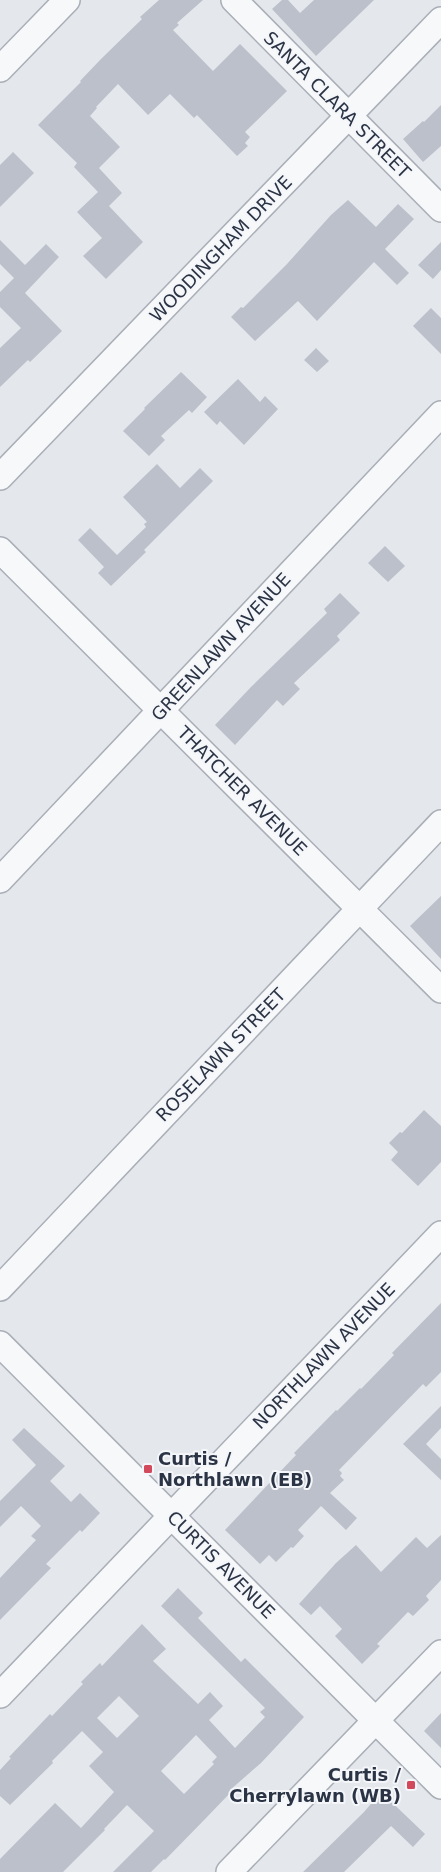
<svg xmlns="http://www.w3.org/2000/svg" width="441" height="1872" viewBox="0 0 441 1872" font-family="'DejaVu Sans',sans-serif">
<rect width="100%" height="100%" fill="#e4e7ec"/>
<!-- building -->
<path fill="#bbc0ca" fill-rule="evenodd" d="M159,0H203L177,23L179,25L173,30L213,71L240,44L287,91L245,132L250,137L245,143L248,146L237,156L197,115L194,118L170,94L148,115L118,84L96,107L97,108L90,116L120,147L99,168L122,193L109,206L143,242L106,279L83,256L102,238L77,212L98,192L74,167L77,163L38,125L81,82L80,81L101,59L142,19L140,17Z
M282,0H288L300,13L314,0H374L316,56L272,9Z
M441,105V146L423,162L403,139L423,121L424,122Z
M13,152L34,173L0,207V165Z
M348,200L376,227L398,204L414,219L385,249L409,273L397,285L374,262L317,321L298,301L255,341L231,317L241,307L243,308L287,264L331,215Z
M0,240L25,265L46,244L59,257L25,293L62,331L30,362L28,360L0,387V348L21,328L0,307V292L14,278L0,264Z
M441,242V270L433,279L418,265Z
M431,308L441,318V354L413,326Z
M316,348L329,361L317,372L304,360Z
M181,372L207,397L192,413L189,410L161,436L165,440L149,456L123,431L145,409L144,408Z
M238,379L260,402L265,396L278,409L244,445L220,421L217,425L204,412Z
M157,464L180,488L200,468L213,481L144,550L146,552L111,586L98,573L104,567L78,540L90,528L117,555L146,527L144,524L147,522L123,497Z
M385,546L405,566L388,582L368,563Z
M340,593L360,613L337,636L340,640L294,683L300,689L283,706L277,700L235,745L215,725L251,687L327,613L324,609Z
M441,896V959L410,926Z
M424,1110L441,1126V1162L418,1186L391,1160L398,1152L389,1143L400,1132L402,1133Z
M441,1303V1372L426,1387L423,1384L339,1470L342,1473L340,1476L344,1480L330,1493L357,1518L346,1530L321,1506L298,1530L304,1536L293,1548L291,1547L276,1562L269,1555L260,1564L225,1530L296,1455L294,1453L336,1410L337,1411L360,1388L361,1389L394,1355L392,1353Z
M441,1406V1428L426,1444L441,1459V1480L403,1444Z
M24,1428L65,1466L50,1481L71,1502L80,1493L100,1513L82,1532L80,1530L46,1564L51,1568L0,1620V1578L36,1540L31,1536L41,1526L21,1506L0,1527V1501L36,1465L12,1440Z
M441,1535V1580L426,1596L429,1600L413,1616L408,1612L377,1644L380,1646L362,1664L335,1636L342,1629L320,1606L311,1615L299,1604L336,1563L356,1545L381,1572L416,1537L427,1548Z
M178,1588L203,1613L198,1618L241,1662L245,1658L304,1717L261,1763L230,1790L231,1792L207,1817L165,1860L164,1859L151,1872H113L154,1831L127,1805L104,1829L105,1830L63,1872H0V1859L55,1803L81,1828L114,1792L89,1766L103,1752L82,1731L52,1761L53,1763L10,1805L0,1796V1770L11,1758L9,1757L50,1714L52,1716L83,1684L81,1682L100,1663L102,1666L142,1624L166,1649L153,1661L198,1704L210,1692L223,1706L209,1720L235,1748L265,1717L260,1712L265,1708L161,1606ZM119,1696L139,1716L117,1738L97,1718ZM196,1735L217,1757L212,1762L214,1764L184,1794L161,1771Z
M441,1713V1748L424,1731Z
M381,1792L425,1834L413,1847L391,1826L344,1872H303L364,1812Z"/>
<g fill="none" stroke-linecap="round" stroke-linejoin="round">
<!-- minor casing -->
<g stroke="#a9aeb7" stroke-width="28">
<path id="minor" d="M234,0L441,209
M0,69L67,0
M0,477L441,20
M0,550L441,990
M0,880L441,414
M0,1288L441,823
M0,1344L441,1786
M0,1695L441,1234
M229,1872L441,1653"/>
</g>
<!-- minor -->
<use href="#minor" stroke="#f7f8fa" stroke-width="25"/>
</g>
<!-- markers -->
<g fill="#d1495b" stroke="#f4f6f9" stroke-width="2">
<rect x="143" y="1464" width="10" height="10" rx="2.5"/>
<rect x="406" y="1780" width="10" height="10" rx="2.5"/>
</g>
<g text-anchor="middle" stroke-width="4" stroke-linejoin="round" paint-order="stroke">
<!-- street labels -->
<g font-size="18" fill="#2b3445" stroke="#f4f6f9">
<text transform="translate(337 105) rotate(45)" y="6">SANTA CLARA STREET</text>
<text transform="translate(221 249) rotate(-46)" y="6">WOODINGHAM DRIVE</text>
<text transform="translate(221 647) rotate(-47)" y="6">GREENLAWN AVENUE</text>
<text transform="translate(242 791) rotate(45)" y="6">THATCHER AVENUE</text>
<text transform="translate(221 1055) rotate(-46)" y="6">ROSELAWN STREET</text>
<text transform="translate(324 1356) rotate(-46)" y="6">NORTHLAWN AVENUE</text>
<text transform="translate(221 1565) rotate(45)" y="6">CURTIS AVENUE</text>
</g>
<!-- poi labels -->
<g font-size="18" font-weight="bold" fill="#2b3445" stroke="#f4f6f9" text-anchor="start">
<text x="158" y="1465">Curtis /<tspan x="158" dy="21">Northlawn (EB)</tspan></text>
<text x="401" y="1781" text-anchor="end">Curtis /<tspan x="401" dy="21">Cherrylawn (WB)</tspan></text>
</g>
</g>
</svg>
